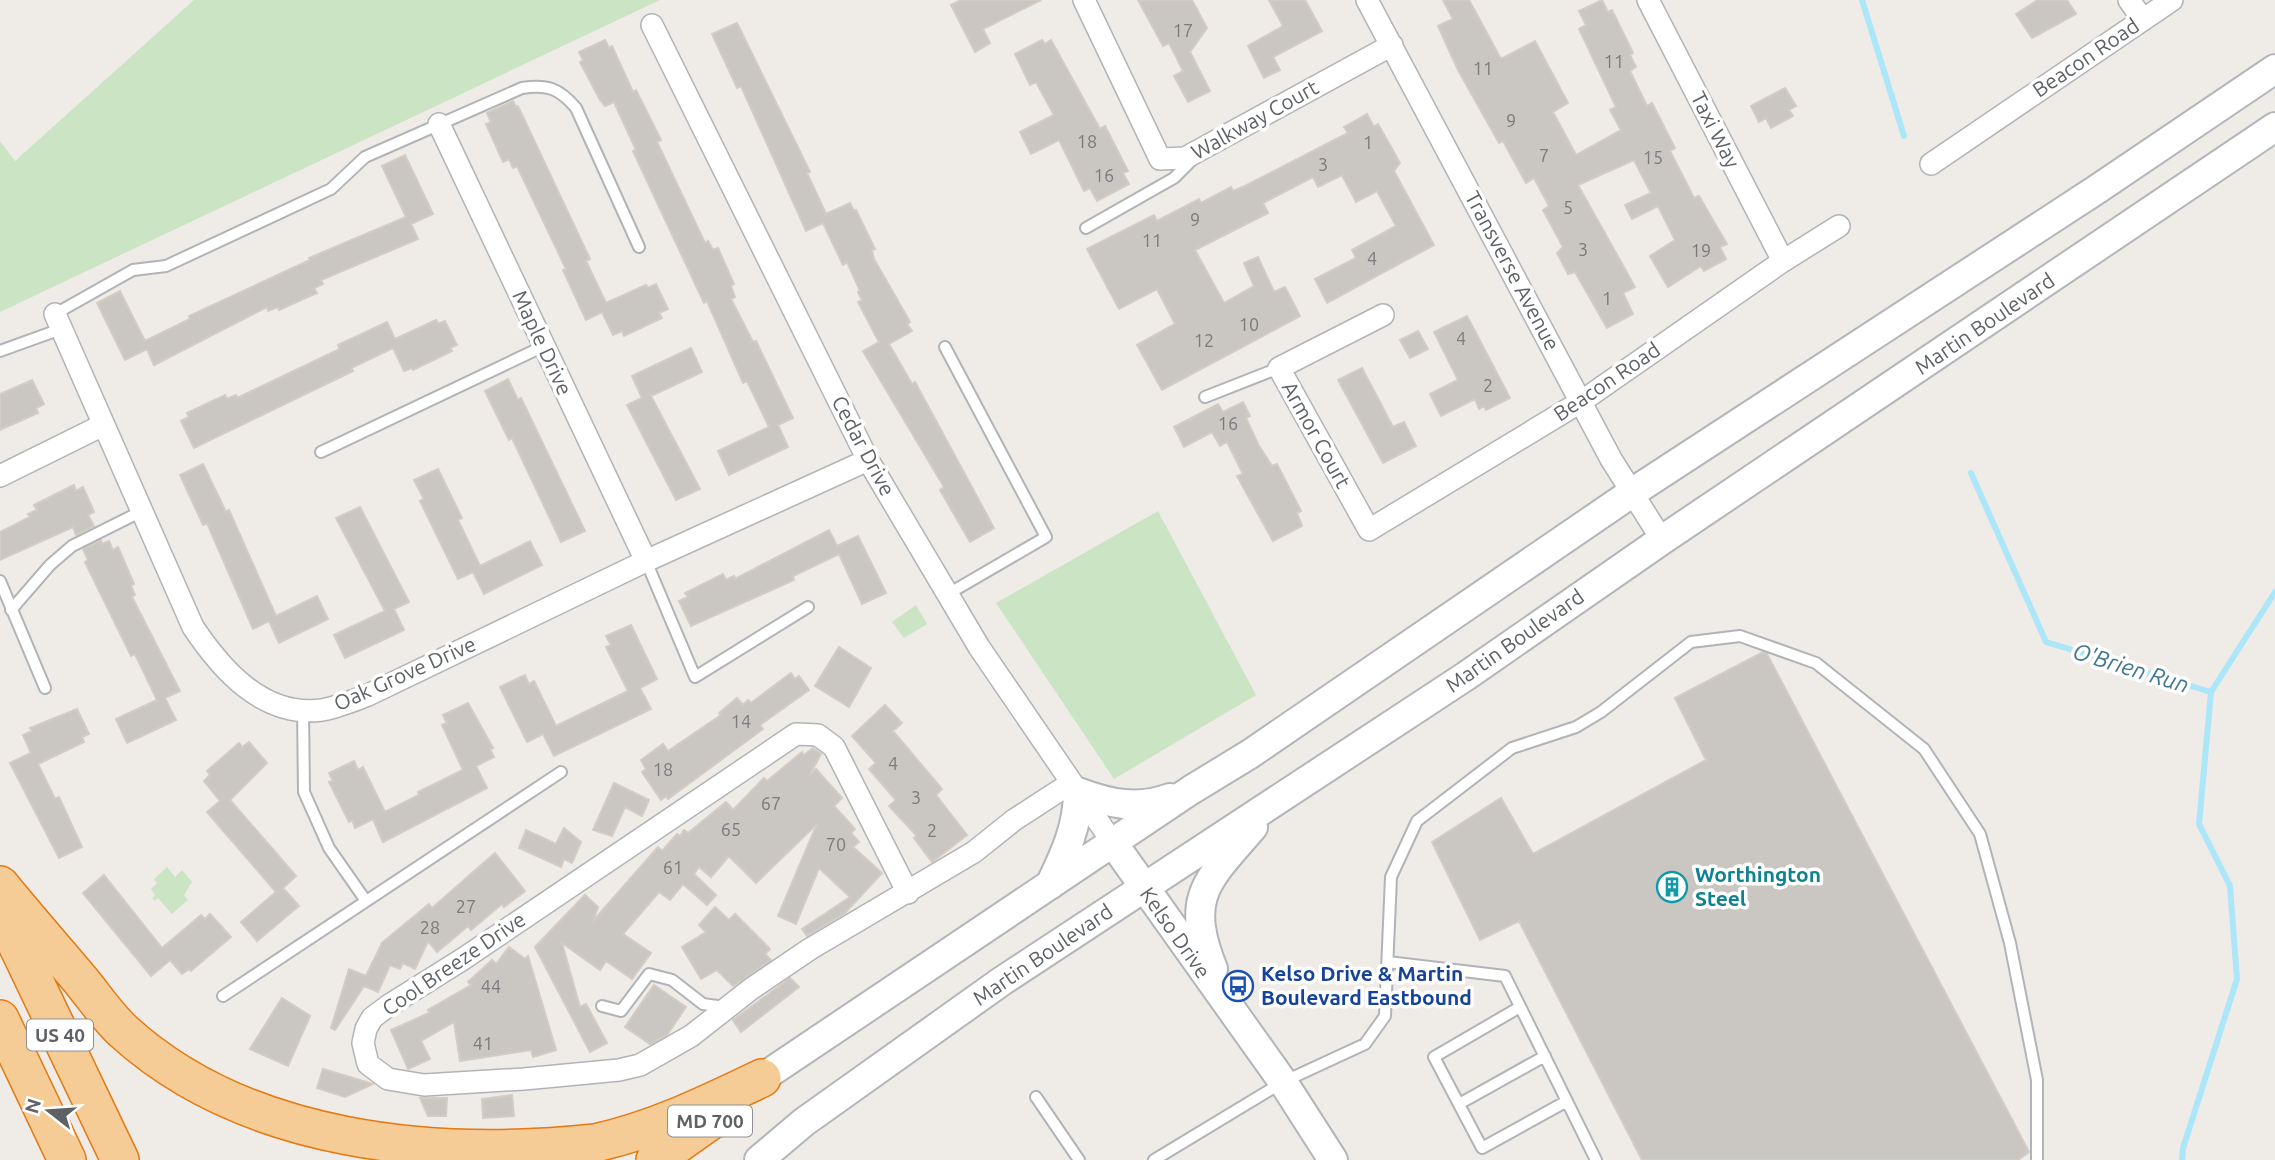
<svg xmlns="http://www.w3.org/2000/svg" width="2275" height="1160" viewBox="0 0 2275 1160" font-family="Ubuntu,sans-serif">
<rect width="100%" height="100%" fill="#efebe6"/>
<!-- green -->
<path fill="#cbe4c4" d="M194,0H660L0,312V141L15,161Z
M1158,511L1256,695L1114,779L996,603Z
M916,605L927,624L904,638L892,622Z
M167,867L175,877L182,870L192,882L184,895L188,900L172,914L158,898L155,901L152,898L155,895L151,889L157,883L154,879Z"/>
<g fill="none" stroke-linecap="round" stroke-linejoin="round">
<!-- stream -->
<path stroke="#ace6f9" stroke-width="6" d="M1862,0L1904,136
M1971,473L2046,642L2211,692L2199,824L2230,886L2237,979L2183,1148L2182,1160
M2211,692L2275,592"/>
</g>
<!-- building -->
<path fill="#cac6c2" stroke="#d3ccc5" stroke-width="2" d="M961,0H1041L983,29L990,43L975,52L951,5Z
M1138,0H1192L1207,28L1190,52L1210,91L1188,102L1174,76L1183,71L1169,43L1163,46Z
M1269,0H1305L1322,31L1273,57L1280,70L1264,78L1248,46L1283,26Z
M1443,0H1469L1501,59L1535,41L1568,103L1553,112L1576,155L1621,130L1610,110L1616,107L1579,29L1586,25L1579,11L1602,0L1608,12L1612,10L1633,53L1630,55L1636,67L1630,71L1647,106L1652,103L1675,148L1670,151L1694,198L1699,196L1727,244L1720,247L1726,259L1704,271L1701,266L1668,287L1650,256L1675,240L1658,206L1632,219L1625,205L1651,193L1634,160L1578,185L1635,287L1623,293L1633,314L1607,328L1575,272L1568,274L1557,253L1563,247L1543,210L1549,206L1534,178L1526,183L1503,141L1499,143L1458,70L1438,26L1453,19Z
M2038,0H2067L2076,14L2032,38L2016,14Z
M737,23L810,172L807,173L826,214L850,203L854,211L856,210L875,249L872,250L874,259L910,322L907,324L912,331L889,344L912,384L915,382L994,528L970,542L940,490L944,487L863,351L879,342L858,302L862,300L858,292L860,291L847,262L843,265L823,223L806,231L741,86L737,88L712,34Z
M605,40L609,48L612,46L633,92L636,90L661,140L657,142L705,243L708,241L713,250L718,248L734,284L731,286L735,297L731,299L753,342L756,341L793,418L778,425L788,447L729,475L718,451L769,427L747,381L743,383L707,301L704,303L633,151L636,150L614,102L605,106L600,100L580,62L583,60L579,52Z
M1042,40L1045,44L1051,40L1100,129L1105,126L1128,171L1123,173L1129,184L1097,201L1090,188L1084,191L1059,140L1031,154L1020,132L1054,115L1036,82L1030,85L1015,54Z
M1785,88L1796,106L1789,110L1793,116L1771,128L1766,118L1759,122L1751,106Z
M513,101L516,107L518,106L590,259L586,261L606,303L646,285L648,288L656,284L668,309L659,313L662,318L624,336L622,331L613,335L602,312L586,320L563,270L566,269L517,166L513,168L509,159L503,162L486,124L491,122L487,113Z
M1367,114L1374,127L1378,124L1400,163L1394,171L1434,245L1327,303L1315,279L1356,258L1352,250L1396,226L1377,191L1356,202L1342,175L1318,187L1313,177L1263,203L1268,213L1195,250L1224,303L1254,286L1244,263L1258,257L1274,292L1285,287L1300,316L1162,390L1137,345L1175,324L1157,289L1119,309L1087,249L1154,215L1157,221L1199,199L1201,203L1231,187L1233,191L1245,186L1348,133L1344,127Z
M405,155L433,214L411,224L418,239L321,280L323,284L314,288L317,293L279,310L278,307L268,311L267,307L154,365L147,349L125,360L97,303L120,291L145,341L190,319L189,316L310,260L309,258L406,217L382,166Z
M1467,316L1510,398L1486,410L1484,406L1479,409L1475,399L1441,416L1430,394L1458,380L1434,332Z
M436,320L438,324L445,321L457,345L450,348L452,351L413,370L412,368L404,371L393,348L351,368L353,371L194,448L181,421L189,417L187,413L225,395L227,399L236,395L237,398L340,349L338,345L387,322L395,339Z
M1418,331L1428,349L1410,358L1400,340Z
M691,348L702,372L651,396L700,489L676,500L627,405L642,398L632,376Z
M1362,368L1393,427L1404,422L1416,446L1383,463L1338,380Z
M508,379L518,400L521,398L585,531L561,542L512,438L509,440L485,391Z
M32,380L44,404L36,408L38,413L0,430V394Z
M1243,402L1250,416L1246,418L1258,444L1272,466L1277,464L1301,511L1297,513L1302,526L1273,541L1237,476L1243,474L1227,442L1220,446L1212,432L1184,447L1174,427L1218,404L1223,412Z
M203,464L226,512L229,510L276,616L317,596L328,619L279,643L269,621L253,629L207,523L203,525L180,475Z
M438,469L462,518L458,520L480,566L530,541L542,565L484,594L473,572L458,579L420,501L424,499L414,480Z
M74,485L76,491L83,487L94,512L88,515L94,526L76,535L73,527L0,560V532L30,517L28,514L37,510L34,505Z
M360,507L409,602L394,609L404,630L345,658L334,635L385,611L336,518Z
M829,530L837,546L858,536L886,593L862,604L839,554L793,576L794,580L691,626L679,601L688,597L685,593L723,574L726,580L734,576L735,579Z
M101,540L102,544L109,541L113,550L118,547L134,584L131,586L135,595L132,597L180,691L165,698L176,720L127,743L116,719L157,700L135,654L131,656L85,562L88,560L83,549Z
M631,625L657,679L640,688L651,709L554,756L543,734L527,742L500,687L525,675L529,684L534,681L556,726L628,691L606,647L611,645L606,636Z
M839,647L871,668L849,707L815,686Z
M1763,652L1767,654L2029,1152L2018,1160H1642L1519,921L1480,940L1432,842L1501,798L1533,854L1706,760L1675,698Z
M791,673L795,679L799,676L809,690L760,725L763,729L668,799L666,796L661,800L642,772L646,769L641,760L663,744L668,751L721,715L719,713L737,698L743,705L748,700L751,703Z
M468,703L493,748L490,749L494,757L476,766L487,788L383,842L373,819L355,828L352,820L349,822L329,782L333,781L329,773L354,761L358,770L363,767L385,812L419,795L418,792L463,770L442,725L447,723L443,715Z
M885,705L902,723L893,731L942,789L936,795L967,835L932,862L914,838L917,836L889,806L896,800L869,769L876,763L852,736Z
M77,709L89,734L82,737L84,742L38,764L55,799L59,797L82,847L59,858L10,763L31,753L23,735L32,731L30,728Z
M249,742L267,763L230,800L296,876L283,888L299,906L257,941L241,922L276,892L207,812L220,801L204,781L210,775L207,771L239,743L242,747Z
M813,748L821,754L809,776L816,769L842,798L834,806L855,829L851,833L859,842L853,847L882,873L845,913L807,936L802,929L850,897L819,868L796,924L778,916L817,824L756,883L729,856L711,877L699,867L694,874L716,895L707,905L683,884L670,900L659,892L623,934L651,953L632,979L606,961L600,970L562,943L580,1007L586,1004L607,1043L590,1052L535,947L585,895L598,907L593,921L658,847L662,851L677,834L680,836L684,830L688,833L726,802L733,810L764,778L767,781L802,752L804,755Z
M614,783L649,800L642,816L625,807L612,836L593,830Z
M564,828L581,842L572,863L564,859L561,867L519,848L526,830L556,844Z
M495,853L525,891L504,907L502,904L471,930L468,926L437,952L428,941L415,969L403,963L400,969L390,965L378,992L364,986L335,1030L331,1028L349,969L366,976L382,943L429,904L432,908Z
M104,875L162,948L201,915L205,919L210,914L231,937L191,971L189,969L182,974L170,960L151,976L83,893Z
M715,907L729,920L735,914L770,949L765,954L771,960L733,986L717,970L701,979L682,947L706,932L699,925Z
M509,947L525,959L528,956L556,1050L533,1057L531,1050L460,1061L454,1022L421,1041L430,1059L408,1069L391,1030L429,1013L428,1010L471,985L468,982L492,960L496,964Z
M790,978L799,987L741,1032L733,1020Z
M654,985L686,1007L667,1035L650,1044L625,1027Z
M282,998L310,1016L288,1066L250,1049Z
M323,1069L373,1084L345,1097L317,1088Z
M512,1095L514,1116L483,1118L482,1099Z
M420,1098H447L446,1116H428Z"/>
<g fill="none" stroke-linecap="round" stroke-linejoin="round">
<!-- lane casing -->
<g stroke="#b1b4b7" stroke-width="14">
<path id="lane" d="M1086,228L1174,178L1192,160
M55,314L133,270L166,266L331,189L365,157L522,88C547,84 559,88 576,108L639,247
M945,347L1046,537L948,594
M0,351L61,329
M1205,397L1279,368
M321,452L544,346
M646,561L695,677L808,607
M0,581L45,688
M11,610L50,565L72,546L140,512
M303,709L304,792L329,848L366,901
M1388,962L1505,976L1596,1160
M223,996L561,772
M602,1006L621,1011L649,974L672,980L703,1004L724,1007
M1520,1007L1434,1057L1482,1148L1567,1101
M1036,1097L1079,1160
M1459,1104L1545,1056
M1154,1160L1283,1082L1365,1044L1385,1016L1391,877L1417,821L1512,748L1576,727L1601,712L1691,642L1740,636L1816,663L1924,749L1980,834L2010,943L2037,1080V1160"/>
</g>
<!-- street casing -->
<g stroke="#b1b4b7" stroke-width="24">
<path id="street" d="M1084,0L1160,159L1185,158L1392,45
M1367,0L1611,459L1662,540
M1648,0L1783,261
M2129,0L2143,20
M652,25L868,460L979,647L1113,843
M439,124L646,561
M1931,164L2172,0
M55,314L193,627C221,669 263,718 322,710C338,707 353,701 368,695L646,561L868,460
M1383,315L1279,368L1369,530L1582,401L1783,261L1839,226
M0,476L103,425
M908,893L834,747L818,735L796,734L463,959L388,1006L372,1018L366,1029L363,1043L368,1064L388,1079L424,1085L524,1079L619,1070L640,1065L691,1036L751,989L810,949L974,852L1014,820L1071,783"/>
</g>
<!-- secondary casing -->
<g stroke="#b2b6b9" stroke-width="32">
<path id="secondary" d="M1113,843L1283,1082L1333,1160
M1050,885C1065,854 1078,826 1078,792C1110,804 1137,810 1170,798
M1213,969C1184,896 1207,881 1253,827
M762,1078L1191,790L1250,754L1633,492L2096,190L2275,69
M759,1160L804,1122L1002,981L1466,676L1662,540L2275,127"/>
</g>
<!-- highway casing -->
<g stroke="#e47911" stroke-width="40">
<path id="highway" d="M0,885C27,918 55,950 82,982C95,998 108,1017 123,1031C246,1143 435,1160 595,1143C654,1130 708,1104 762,1078
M0,909L120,1160
M0,1019L67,1160
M655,1160L716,1117"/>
</g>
<!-- lane -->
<use href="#lane" stroke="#fff" stroke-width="10"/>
<!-- street -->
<use href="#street" stroke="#fff" stroke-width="21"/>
<!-- secondary -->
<use href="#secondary" stroke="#fff" stroke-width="28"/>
<!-- highway -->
<use href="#highway" stroke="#f5cb96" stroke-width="37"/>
</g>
<!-- icons -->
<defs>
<g id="building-ring" transform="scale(1.575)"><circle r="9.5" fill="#fff" stroke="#0f9aa8" stroke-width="1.5"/><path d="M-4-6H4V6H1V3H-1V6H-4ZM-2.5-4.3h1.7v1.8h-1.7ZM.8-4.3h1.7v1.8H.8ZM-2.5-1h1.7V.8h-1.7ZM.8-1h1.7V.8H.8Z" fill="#0f9aa8"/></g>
<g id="bus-ring" transform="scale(1.575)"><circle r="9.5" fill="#fff" stroke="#1a4fb4" stroke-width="1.5"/><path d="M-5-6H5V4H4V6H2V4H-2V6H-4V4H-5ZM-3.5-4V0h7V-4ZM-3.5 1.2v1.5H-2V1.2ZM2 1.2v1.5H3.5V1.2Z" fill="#1a4fb4"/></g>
</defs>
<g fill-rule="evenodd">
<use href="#building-ring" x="1672" y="887"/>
<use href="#bus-ring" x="1238" y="986"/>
</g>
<g text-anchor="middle" stroke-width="7" stroke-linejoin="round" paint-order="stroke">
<!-- number labels -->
<g font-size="18" fill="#797b7c">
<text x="1183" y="37">17</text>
<text x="1614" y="68">11</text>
<text x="1483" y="75">11</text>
<text x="1511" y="127">9</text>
<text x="1087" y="148">18</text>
<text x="1368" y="149">1</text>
<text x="1544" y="162">7</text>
<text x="1653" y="164">15</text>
<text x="1323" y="171">3</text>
<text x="1104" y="182">16</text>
<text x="1568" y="214">5</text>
<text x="1195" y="226">9</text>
<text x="1152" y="247">11</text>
<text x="1583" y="256">3</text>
<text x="1701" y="257">19</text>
<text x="1372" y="265">4</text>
<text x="1607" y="305">1</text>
<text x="1249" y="331">10</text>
<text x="1461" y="345">4</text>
<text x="1204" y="347">12</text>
<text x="1488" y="392">2</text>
<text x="1228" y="430">16</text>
<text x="741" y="728">14</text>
<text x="893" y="770">4</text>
<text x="663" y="776">18</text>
<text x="916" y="804">3</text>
<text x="771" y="810">67</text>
<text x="731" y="836">65</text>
<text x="932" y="837">2</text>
<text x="836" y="851">70</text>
<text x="673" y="874">61</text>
<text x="466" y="913">27</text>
<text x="430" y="934">28</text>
<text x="491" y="993">44</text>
<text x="483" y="1050">41</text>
</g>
<!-- shield labels -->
<g fill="#fff" stroke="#8e9193" stroke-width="2">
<rect x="27" y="1019.5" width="66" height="31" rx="5"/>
<rect x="668" y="1105.5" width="84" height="31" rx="5"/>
</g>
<g font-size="19" font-weight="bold" fill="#5e6265">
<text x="60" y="1042">US 40</text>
<text x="710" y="1128">MD 700</text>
</g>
<!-- street labels -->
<g font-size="21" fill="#5e6265" stroke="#fff">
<text transform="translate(2086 58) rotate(-34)" y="7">Beacon Road</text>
<text transform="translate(1255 120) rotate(-29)" y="7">Walkway Court</text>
<text transform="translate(1715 130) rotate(63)" y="7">Taxi Way</text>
<text transform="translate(1512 271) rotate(62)" y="7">Transverse Avenue</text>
<text transform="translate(1985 324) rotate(-34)" y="7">Martin Boulevard</text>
<text transform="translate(542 343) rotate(65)" y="7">Maple Drive</text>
<text transform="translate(1607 382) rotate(-34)" y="7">Beacon Road</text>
<text transform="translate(1316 435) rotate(61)" y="7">Armor Court</text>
<text transform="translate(863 446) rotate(62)" y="7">Cedar Drive</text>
<text transform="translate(1515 641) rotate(-35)" y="7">Martin Boulevard</text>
<text transform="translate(405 674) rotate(-24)" y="7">Oak Grove Drive</text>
<text transform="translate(1175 933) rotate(55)" y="7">Kelso Drive</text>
<text transform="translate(1043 955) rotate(-34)" y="7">Martin Boulevard</text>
<text transform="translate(454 964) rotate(-34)" y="7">Cool Breeze Drive</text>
</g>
<!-- culture labels -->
<g font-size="21" font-weight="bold" fill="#0d838f" stroke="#fff" text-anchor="start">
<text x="1695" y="882">Worthington<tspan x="1695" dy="24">Steel</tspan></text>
</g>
<!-- transit labels -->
<g font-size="21" font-weight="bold" fill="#164399" stroke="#fff" text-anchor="start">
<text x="1261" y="981">Kelso Drive &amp; Martin<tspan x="1261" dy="24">Boulevard Eastbound</tspan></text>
</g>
<!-- water labels -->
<g font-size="23" font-style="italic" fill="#407790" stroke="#fff">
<text transform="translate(2131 668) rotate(17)" y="8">O'Brien Run</text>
</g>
</g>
<!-- north arrow -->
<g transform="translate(49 1111) rotate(287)" stroke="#ffffff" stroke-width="5" paint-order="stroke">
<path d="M0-5L12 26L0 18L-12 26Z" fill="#5e6265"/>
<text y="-10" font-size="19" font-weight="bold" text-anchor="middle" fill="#5e6265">N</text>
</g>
</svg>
